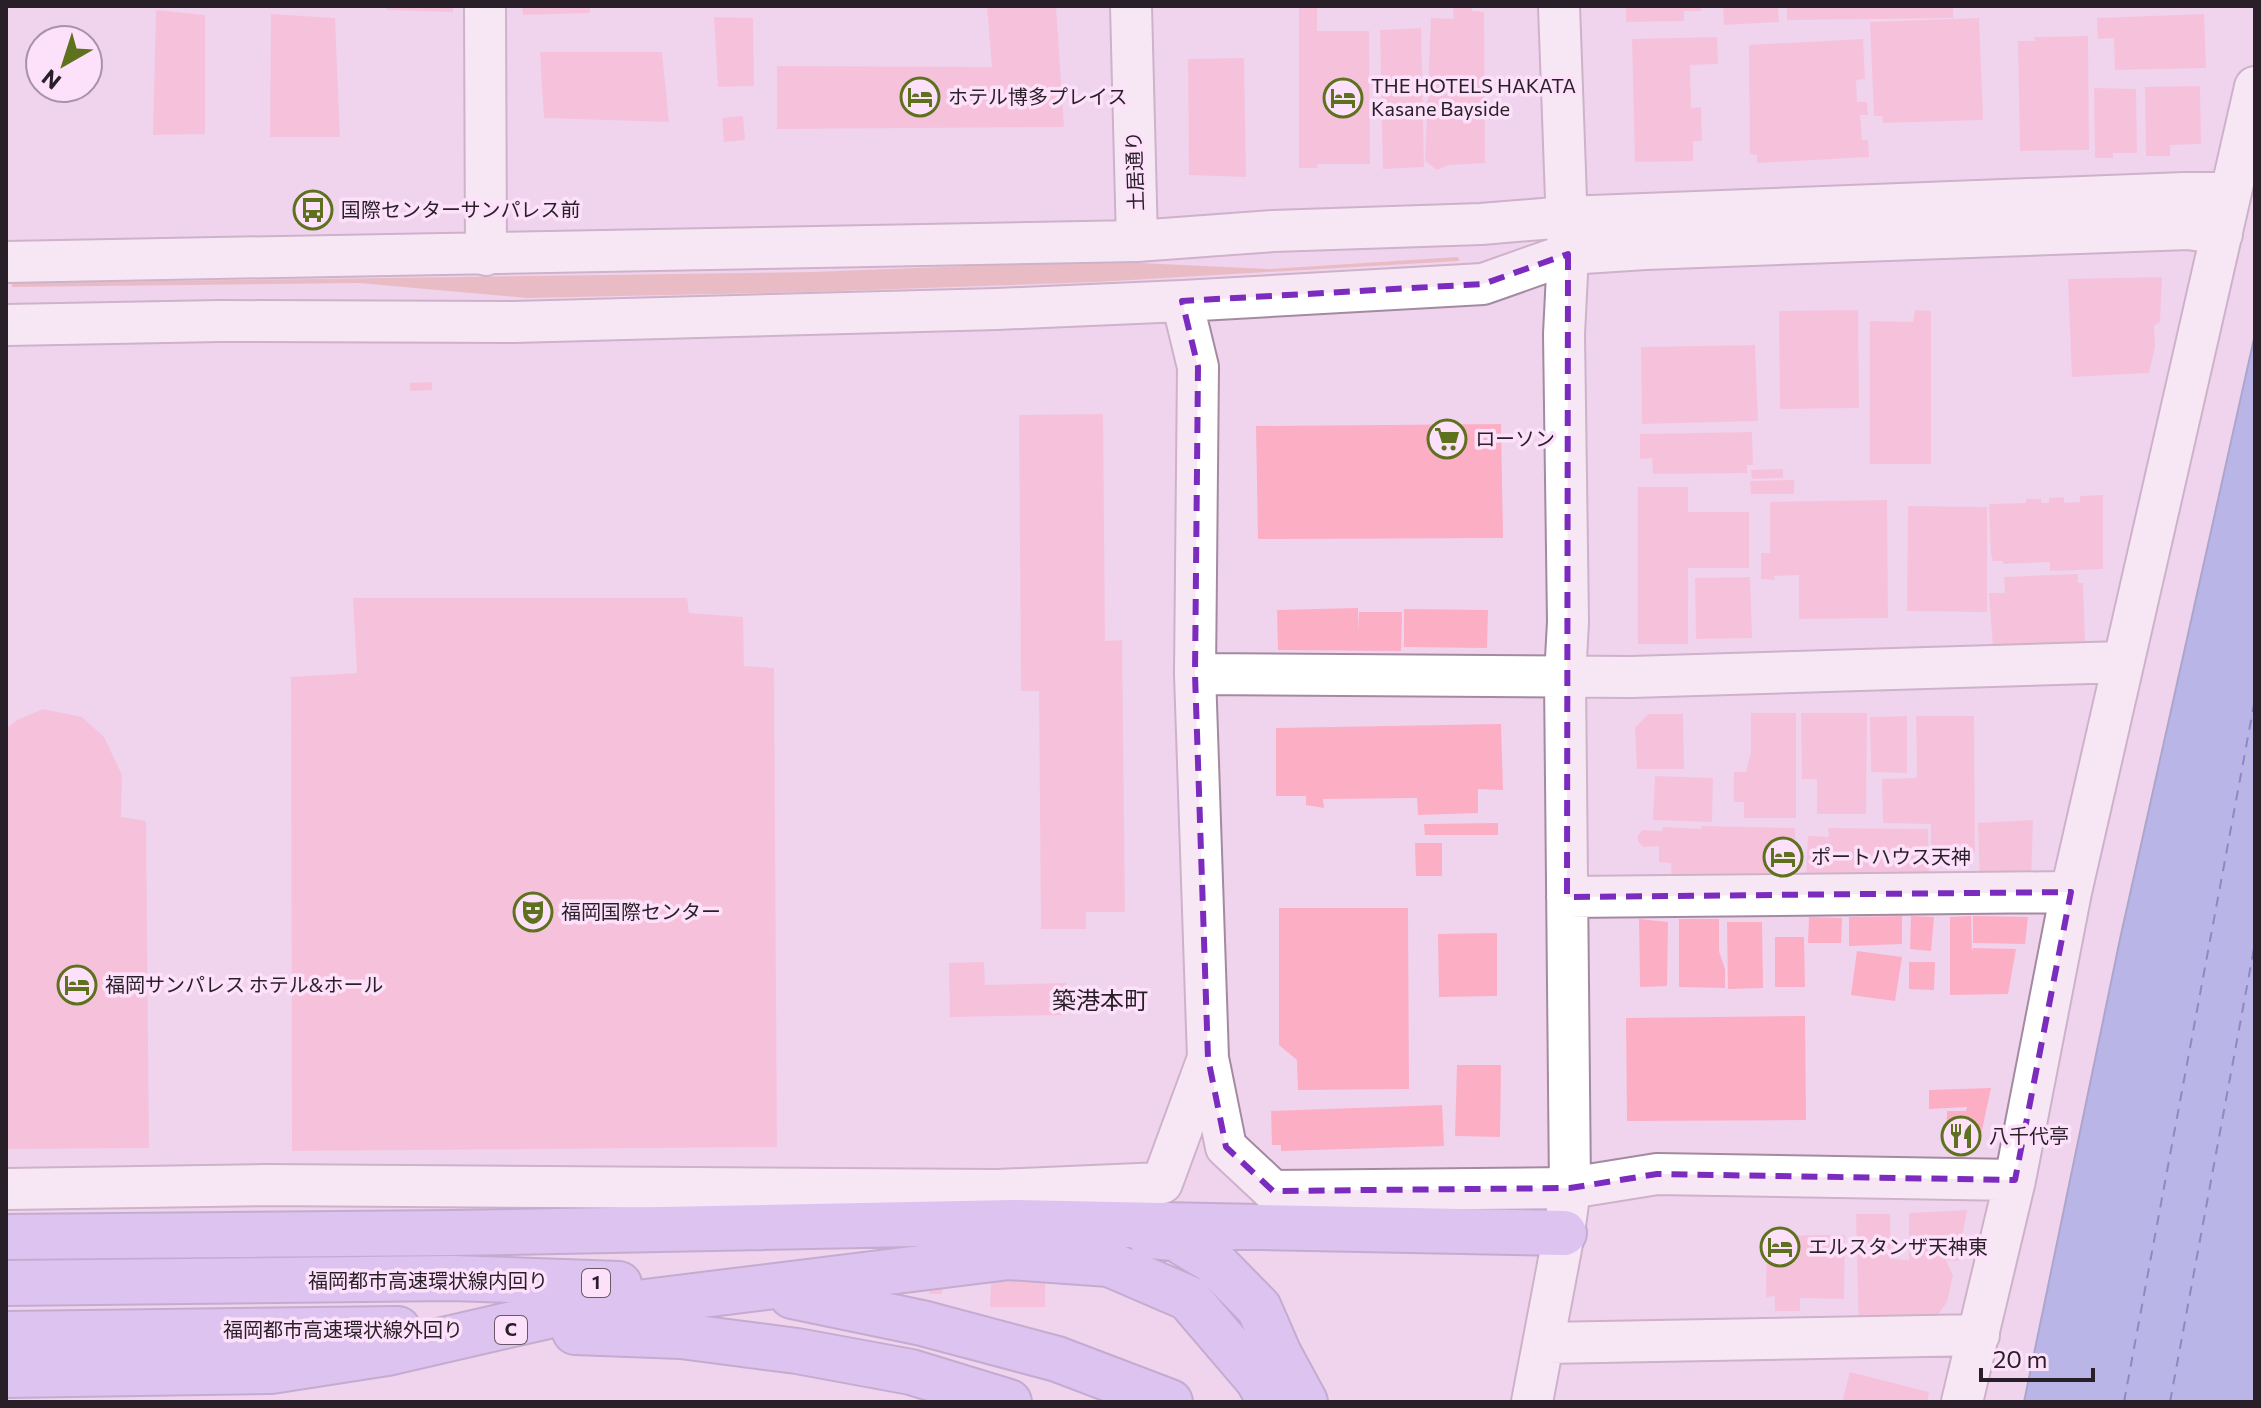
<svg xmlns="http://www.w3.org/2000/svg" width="2261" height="1408" viewBox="0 0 2261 1408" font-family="Commissioner,'Noto Sans JP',sans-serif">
<rect width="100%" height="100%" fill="#f0d4ed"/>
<!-- green -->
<path fill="#e0a196" d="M1458,257L1459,261L1097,282L811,292L527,298L359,283L12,287V283L812,272L1097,261L1269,269Z"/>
<!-- water -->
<path fill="#7590dd" stroke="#5e6ea7" stroke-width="2" d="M2255,334V1402H2024L2120,939Z"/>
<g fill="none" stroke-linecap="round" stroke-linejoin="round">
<!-- ferry -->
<path stroke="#1c2d86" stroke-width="2" stroke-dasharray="10 8" stroke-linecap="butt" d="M2124,1402L2255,699
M2170,1402L2255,943"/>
</g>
<!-- building -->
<path fill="#fcaec5" d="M387,6H453V12L387,10Z
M522,6H590V13L523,15Z
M987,6H1056L1064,127L777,129V66L992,67Z
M1299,6H1317V31H1369L1370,164H1318L1317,168H1299Z
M1453,6H1472V11L1484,12L1485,163L1449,165L1437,170L1425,161L1431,18L1454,19Z
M1626,6H1701V11H1684V21L1626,22Z
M1723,6H1778L1779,22L1724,25Z
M1787,6H1953V18L1787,20Z
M156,10L205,15V134L153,135Z
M271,14L335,18L340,137H270Z
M2204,14L2206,68L2115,70L2114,38L2098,39L2097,18Z
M714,17L753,18L754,86L718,87Z
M1979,18L1983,120L1883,123L1882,116H1874L1870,22Z
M1421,28L1424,167L1383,169L1380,30Z
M2088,36L2089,150L2020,151L2018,41H2035L2034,37Z
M1717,37L1718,64L1690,65L1691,108L1701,107L1702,141H1693V161L1635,162L1632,39Z
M1863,39L1865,79L1856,80L1857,102H1867L1868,115H1860L1862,140H1868L1869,157L1757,163V155L1750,154L1749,45Z
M540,52H662L669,122L544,118Z
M1244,58L1246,177L1189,175L1188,59Z
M2200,86L2201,144L2170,145V156H2146L2145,87Z
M2094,88L2136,89L2137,153H2113V158H2095Z
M743,116L745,140L724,142L722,118Z
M308,206H331L332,217H308Z
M2162,277L2160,322L2154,326L2155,347L2149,373L2072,377L2068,279Z
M1858,310L1859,408L1780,409L1779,311Z
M1915,310L1931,311V464H1870V321L1913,322Z
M1755,345L1758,421L1642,424L1641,347Z
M432,382V390L410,391V383Z
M1103,414L1105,641L1122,640L1125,912H1086V929H1041L1039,691H1021L1019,415Z
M1501,424L1503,538L1258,539L1256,426Z
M1752,432L1753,465H1747V473L1653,474L1652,458L1640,459V434Z
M1783,469V478L1752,479L1751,470Z
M1794,480V494H1751L1750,481Z
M1638,487H1688V512H1749V568H1688V644H1638Z
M2103,495V569L2050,571V562L2003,564V561H1993L1991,554L1989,504L2026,503V499H2041V503H2049V498L2064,497V503L2080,502V496Z
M1887,500L1888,618L1799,619V575L1774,576L1775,580L1761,579V553H1770V502Z
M1908,506L1987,507V612L1907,611Z
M2078,574V583H2083L2085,642H2079V645L2041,646V643H2034V647L1993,648L1989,593H2005L2004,577Z
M1750,577L1752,638L1696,639L1695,578Z
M353,598H687L689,613L743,617L744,666L774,668L777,1147L292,1151L291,677L357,673Z
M1358,608V633L1359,612H1402L1401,651L1278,650L1277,610Z
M1404,609L1488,610L1487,648L1404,647Z
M43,709L82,717L104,737L122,775L121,817L146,821L149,1148L6,1149V729L17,720Z
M1751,713H1796V818H1744V802H1734V772H1746L1751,752Z
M1801,713H1867L1866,814H1817V779H1802Z
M1648,714H1683L1684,769H1637L1635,728Z
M1907,716V773L1871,772L1870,717Z
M1916,716H1974L1975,853H1931V824L1883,823L1882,779L1915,778L1917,776Z
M1501,724L1503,790L1478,789V813L1418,815L1417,798L1323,799L1324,808L1306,805V796H1276V728Z
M1655,776L1713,778L1712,822L1653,820Z
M2033,820L2031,882L1980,884L1978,823Z
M1498,823V835H1425L1424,824Z
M1702,826L1795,828L1796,884L1672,886L1671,863L1659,862V846L1643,847L1638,841V836L1642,830L1662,831L1663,827L1701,829Z
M1828,828L1928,829L1929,883L1806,880L1808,836L1829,837Z
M1415,843H1442V876H1416Z
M1279,908H1408L1409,1089L1298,1090L1297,1060L1279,1045Z
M1902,916V944L1849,946V917Z
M1911,916L1934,917L1931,951L1910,949Z
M1971,916L1972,951L1973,948L2016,949L2008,994L1950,995V917Z
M1973,916L2028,917L2025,944L1973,943Z
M1809,917L1842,918L1841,943H1808Z
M1639,919L1668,922L1667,986L1640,987Z
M1679,919H1719V951L1725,969V988L1679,987Z
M1727,922H1762L1763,988L1728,989Z
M1497,933V996L1439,997L1438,934Z
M1775,937H1804L1805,987H1775Z
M1857,951L1902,957L1895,1001L1851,995Z
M984,962L985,985L1066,983V1015L950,1017L949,963Z
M1909,962H1935L1934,990L1909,989Z
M1805,1016L1806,1120L1627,1121L1626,1018Z
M1457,1065H1501L1500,1137L1455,1136Z
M1991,1088L1979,1144L1946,1143L1947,1111H1966L1967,1107L1929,1109V1090Z
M1442,1105L1444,1146L1281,1151V1145H1272L1271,1111Z
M1967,1210L1958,1261L1946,1260L1953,1275L1947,1302L1940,1312L1933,1319L1859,1334L1856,1214H1890L1891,1259L1909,1260V1213Z
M1845,1235L1844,1299L1800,1298V1311H1775V1296L1766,1297L1767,1236Z
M1045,1241V1307H990L991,1282H943L942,1294H929V1242Z
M1850,1372L1929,1392L1927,1402H1842Z"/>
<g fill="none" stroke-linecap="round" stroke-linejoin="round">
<!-- minor casing -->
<g stroke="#a38aa1" stroke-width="44">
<path id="minor" d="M485,6L486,255
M1131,6L1137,241
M6,262L1137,241L1273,231L1481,224L1566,217L2184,193H2230
M1182,301L1198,367L1195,674L1208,1058L1226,1147L1273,1191L1570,1188L1657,1174L2015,1180
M6,325L220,321L514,322L997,309L1182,301L1483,284L1568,254L1645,249L2188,229L2222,234
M1195,674L1631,677L2123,662
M1567,897L2071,892
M6,1189L265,1185L997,1190L1162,1183L1208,1058
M1545,1343L1979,1335
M1532,1402L1564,1233L1570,1188L1565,677L1568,622L1564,334L1568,254L1559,6
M1962,1402L2015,1180L2071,892L2255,87"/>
</g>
<!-- highway casing -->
<g stroke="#8e7dad" stroke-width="48">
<path id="highway" d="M1150,1236L1175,1238L1213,1261L1259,1308L1279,1354L1305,1402
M6,1237L453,1233L1013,1222L1564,1233
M6,1283L452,1278L619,1284
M792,1296L922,1323L1057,1359L1170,1402
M575,1332L681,1336L797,1351L911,1372L1009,1402
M6,1334L398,1329
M6,1375L271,1371L387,1353L565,1312L1009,1257L1109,1264L1188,1298L1258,1380L1270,1402"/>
</g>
<!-- minor -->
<use href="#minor" stroke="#fff" stroke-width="40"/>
<!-- highway -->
<use href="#highway" stroke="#c5aff4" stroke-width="44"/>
</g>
<!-- marked area -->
<path d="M0 0H2261V1408H0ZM1568,254L1567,897L2071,892L2015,1180L1657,1174L1570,1188L1273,1191L1226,1147L1208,1058L1195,674L1198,367L1182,301L1483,284Z" fill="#f0d4ed" fill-opacity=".55" fill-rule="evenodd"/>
<path fill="none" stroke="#7b2cbf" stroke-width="6" stroke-dasharray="16 10" stroke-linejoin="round" d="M1568,254L1567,897L2071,892L2015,1180L1657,1174L1570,1188L1273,1191L1226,1147L1208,1058L1195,674L1198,367L1182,301L1483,284Z"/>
<!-- icons -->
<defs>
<g id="hotel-ring" transform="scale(2)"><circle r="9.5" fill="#fde1fa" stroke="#5e711f" stroke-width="1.5"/><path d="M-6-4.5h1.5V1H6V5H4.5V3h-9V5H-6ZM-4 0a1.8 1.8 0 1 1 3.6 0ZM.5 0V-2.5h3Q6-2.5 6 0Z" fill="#5e711f"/></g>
<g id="bus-ring" transform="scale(2)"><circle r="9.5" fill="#fde1fa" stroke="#5e711f" stroke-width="1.5"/><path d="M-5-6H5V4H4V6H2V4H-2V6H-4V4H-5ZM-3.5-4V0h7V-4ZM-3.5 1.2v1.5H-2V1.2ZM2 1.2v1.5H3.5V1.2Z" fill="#5e711f"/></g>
<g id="supermarket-ring" transform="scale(2)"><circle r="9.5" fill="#fde1fa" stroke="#5e711f" stroke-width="1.5"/><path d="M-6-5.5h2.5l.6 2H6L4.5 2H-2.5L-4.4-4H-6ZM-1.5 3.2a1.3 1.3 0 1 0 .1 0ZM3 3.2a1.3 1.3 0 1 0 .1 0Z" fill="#5e711f"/></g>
<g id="theatre-ring" transform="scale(2)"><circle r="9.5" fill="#fde1fa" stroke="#5e711f" stroke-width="1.5"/><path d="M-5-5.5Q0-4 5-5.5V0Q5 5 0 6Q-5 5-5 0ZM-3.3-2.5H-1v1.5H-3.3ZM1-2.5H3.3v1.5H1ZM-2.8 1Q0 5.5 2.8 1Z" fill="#5e711f"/></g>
<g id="restaurant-ring" transform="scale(2)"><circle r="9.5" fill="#fde1fa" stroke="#5e711f" stroke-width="1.5"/><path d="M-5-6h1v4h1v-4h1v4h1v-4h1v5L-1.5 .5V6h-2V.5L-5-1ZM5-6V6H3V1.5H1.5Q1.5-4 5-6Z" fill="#5e711f"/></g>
</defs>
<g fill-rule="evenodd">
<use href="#hotel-ring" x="920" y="97"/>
<use href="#hotel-ring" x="1343" y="98"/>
<use href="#bus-ring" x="313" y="210"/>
<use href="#supermarket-ring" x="1447" y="439"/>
<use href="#hotel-ring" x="1783" y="857"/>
<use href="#theatre-ring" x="533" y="912"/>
<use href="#hotel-ring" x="77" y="985"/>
<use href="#restaurant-ring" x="1961" y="1136"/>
<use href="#hotel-ring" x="1780" y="1247"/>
</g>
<g text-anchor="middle" stroke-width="7" stroke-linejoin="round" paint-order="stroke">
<!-- shield labels -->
<g fill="#fde1fa" stroke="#695967" stroke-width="2">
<rect x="582" y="1269" width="28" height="28" rx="6"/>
<rect x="495" y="1316" width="32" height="28" rx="6"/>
</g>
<g font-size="18" font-weight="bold" fill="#291f28">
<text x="596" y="1289">1</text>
<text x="511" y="1336">C</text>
</g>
<!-- poi labels -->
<g font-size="20" fill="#291f28" stroke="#fde1fa" text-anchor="start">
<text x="1371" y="93">THE HOTELS HAKATA<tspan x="1371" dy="23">Kasane Bayside</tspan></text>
<text x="948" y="104">ホテル博多プレイス</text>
<text x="341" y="217">国際センターサンパレス前</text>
<text x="1475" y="446">ローソン</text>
<text x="1811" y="864">ポートハウス天神</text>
<text x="561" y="919">福岡国際センター</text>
<text x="105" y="992">福岡サンパレス ホテル&amp;ホール</text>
<text x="1989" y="1143">八千代亭</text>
<text x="1808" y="1254">エルスタンザ天神東</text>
</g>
<!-- street labels -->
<g font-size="20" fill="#291f28" stroke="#fde1fa">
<text transform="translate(1135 171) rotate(-92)" y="7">土居通り</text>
<text x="428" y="1288">福岡都市高速環状線内回り</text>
<text x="343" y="1337">福岡都市高速環状線外回り</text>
</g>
<!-- quarter labels -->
<g font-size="24" fill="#291f28" stroke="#fde1fa">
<text x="1100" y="1009">築港本町</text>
</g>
</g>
<!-- border -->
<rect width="2261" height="1408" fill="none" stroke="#291f28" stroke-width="16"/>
<!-- north arrow -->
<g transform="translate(64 64) rotate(219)"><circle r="38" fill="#fde1fa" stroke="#a893a6" stroke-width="2"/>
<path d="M0-6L14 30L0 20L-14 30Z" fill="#5e711f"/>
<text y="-12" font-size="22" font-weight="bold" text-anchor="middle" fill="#291f28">N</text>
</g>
<!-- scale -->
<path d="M1981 1368v12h112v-12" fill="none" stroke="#291f28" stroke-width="4"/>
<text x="1993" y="1368" font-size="24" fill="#291f28" stroke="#fde1fa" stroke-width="6" paint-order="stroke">20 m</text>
</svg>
